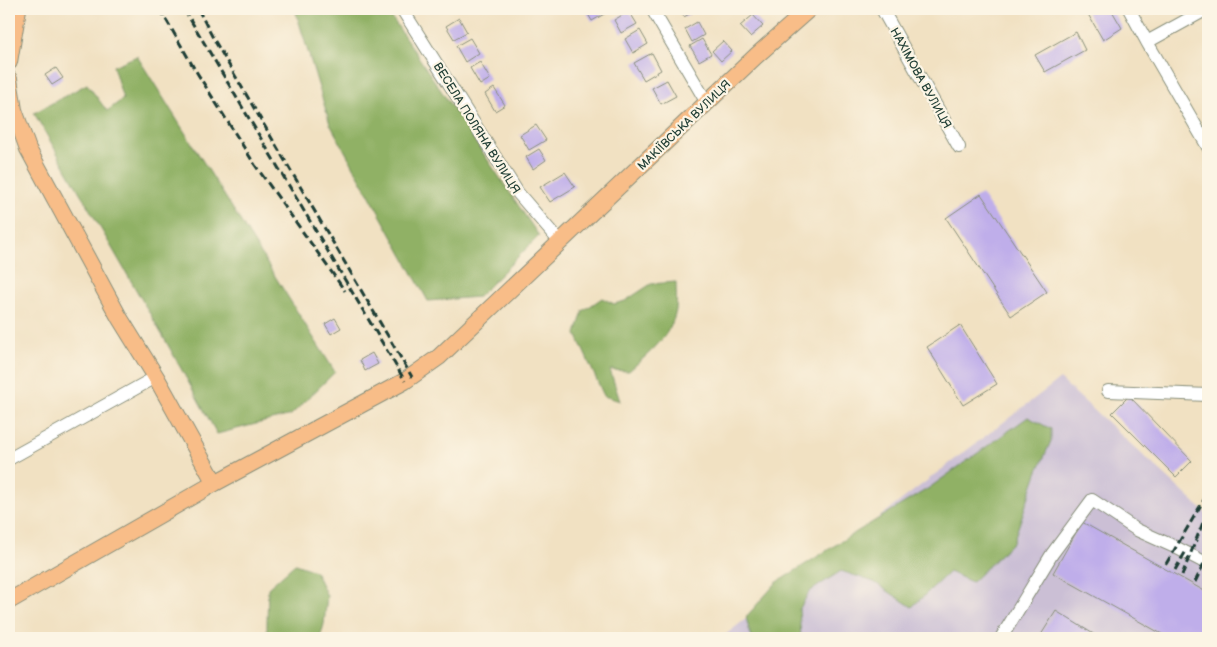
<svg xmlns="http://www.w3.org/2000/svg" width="1217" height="647" viewBox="0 0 1217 647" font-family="'Balsamiq Sans',sans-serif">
<rect width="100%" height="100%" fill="#fcf5e5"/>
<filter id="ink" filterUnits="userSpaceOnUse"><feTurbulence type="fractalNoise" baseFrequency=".02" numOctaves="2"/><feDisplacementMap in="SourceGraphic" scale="10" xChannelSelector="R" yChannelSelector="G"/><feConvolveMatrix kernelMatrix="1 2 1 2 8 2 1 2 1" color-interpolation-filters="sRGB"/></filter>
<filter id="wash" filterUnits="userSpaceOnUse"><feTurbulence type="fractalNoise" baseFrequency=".0096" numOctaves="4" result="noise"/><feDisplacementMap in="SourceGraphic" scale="20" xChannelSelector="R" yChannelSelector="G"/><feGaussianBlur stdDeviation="1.12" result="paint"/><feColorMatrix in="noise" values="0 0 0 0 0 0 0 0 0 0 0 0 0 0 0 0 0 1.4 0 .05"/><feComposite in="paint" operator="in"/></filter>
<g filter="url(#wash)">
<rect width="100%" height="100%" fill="#f1e1c2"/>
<!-- industrial -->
<path fill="#cbbfd5" d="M1060,379L1208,515V638H721Z"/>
<!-- forest -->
<path fill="#90b165" stroke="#58774c" d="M295,9H386L539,236L478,297L428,301L330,124Z
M137,56L335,372L291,415L217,434L168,345L34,113L87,84L107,111L123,99L113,66Z
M676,282C676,291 677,301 676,310C671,337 648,354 629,371L610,370L620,401L604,396L576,334L583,311L602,298L614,304L625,301L651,284Z
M1028,417L1051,429V441L1037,473L1013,542L972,582L949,572L912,607L874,582L841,571L809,592L799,610L801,638H751L746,617L776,583L848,537L929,488Z
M295,564L315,571L327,596L324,624L320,638H267V622L268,588Z"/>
<g id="blocks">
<!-- building -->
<path fill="#bfaeea" d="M585,9H613L592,21Z
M679,9H698L684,17Z
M1085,9H1111L1122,28L1103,40Z
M629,11L637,24L621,33L614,20Z
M753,15L763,26L750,37L740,26Z
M459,18L467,32L454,39L446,26Z
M697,22L704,35L692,42L685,29Z
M640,30L648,44L633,53L625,39Z
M1076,32L1085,50L1045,72L1035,55Z
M470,38L479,53L465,62L456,46Z
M702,39L711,54L699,61L690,46Z
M723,41L732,51L721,61L712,51Z
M652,53L661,70L644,80L634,63Z
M480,62L490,79L480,85L470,68Z
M56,68L63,78L52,85L45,75Z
M667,80L676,96L661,104L652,88Z
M494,88L505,105L495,111L485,94Z
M536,125L546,140L529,150L520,135Z
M539,149L546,160L533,169L526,157Z
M565,172L575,187L550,202L540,187Z
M981,194L1047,292L1011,316L946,218Z
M335,318L341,328L331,334L325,324Z
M960,325L997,384L963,405L927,347Z
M372,353L378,364L365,371L360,360Z
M1129,396L1192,461L1176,477L1112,413Z
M1082,522L1208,593V638H1169L1053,573Z
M1056,611L1100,638H1039Z"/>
</g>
</g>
<g filter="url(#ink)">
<use href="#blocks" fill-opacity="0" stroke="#888f7b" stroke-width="1"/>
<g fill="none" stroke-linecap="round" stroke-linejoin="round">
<!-- minor casing -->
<g stroke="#888f7b" stroke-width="14">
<path id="minor" d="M402,9L518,193L560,242
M652,9L707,103
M882,9L959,147
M1129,9L1147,42L1208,147
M1147,42L1207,9
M1108,391L1208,395
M9,459L156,377
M1001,638L1052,554L1092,500L1137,530L1175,547L1208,564"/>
</g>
<!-- major casing -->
<g stroke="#888f7b" stroke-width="18">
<path id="major" d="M9,62L18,9
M9,79L14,110L28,149L119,317L156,377L215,483
M9,601L215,483L405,381L439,357L756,56L809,9"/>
</g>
<!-- minor -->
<use href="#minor" stroke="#fff" stroke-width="12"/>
<!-- major -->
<use href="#major" stroke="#f8bd88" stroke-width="16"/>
<!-- rail -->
<path stroke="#1f3d34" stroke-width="3" stroke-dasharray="8 4" stroke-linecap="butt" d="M160,9L194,68L255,165L345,291
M184,9L405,381
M198,9L213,38L412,377
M1166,564L1208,493
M1175,570L1186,551
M1182,575L1208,510
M1195,582L1208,555"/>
</g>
</g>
<g text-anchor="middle" stroke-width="4.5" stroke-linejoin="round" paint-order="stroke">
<!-- street labels -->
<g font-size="12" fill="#1f3d34" stroke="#fcf5e5">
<text transform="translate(921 78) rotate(61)" y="4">НАХІМОВА ВУЛИЦЯ</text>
<text transform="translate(684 125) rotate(-44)" y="4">МАКІЇВСЬКА ВУЛИЦЯ</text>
<text transform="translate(477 128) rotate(58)" y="4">ВЕСЕЛА ПОЛЯНА ВУЛИЦЯ</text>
</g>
</g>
<!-- margin -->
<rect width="1217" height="647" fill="none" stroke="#fcf5e5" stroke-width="30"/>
</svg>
